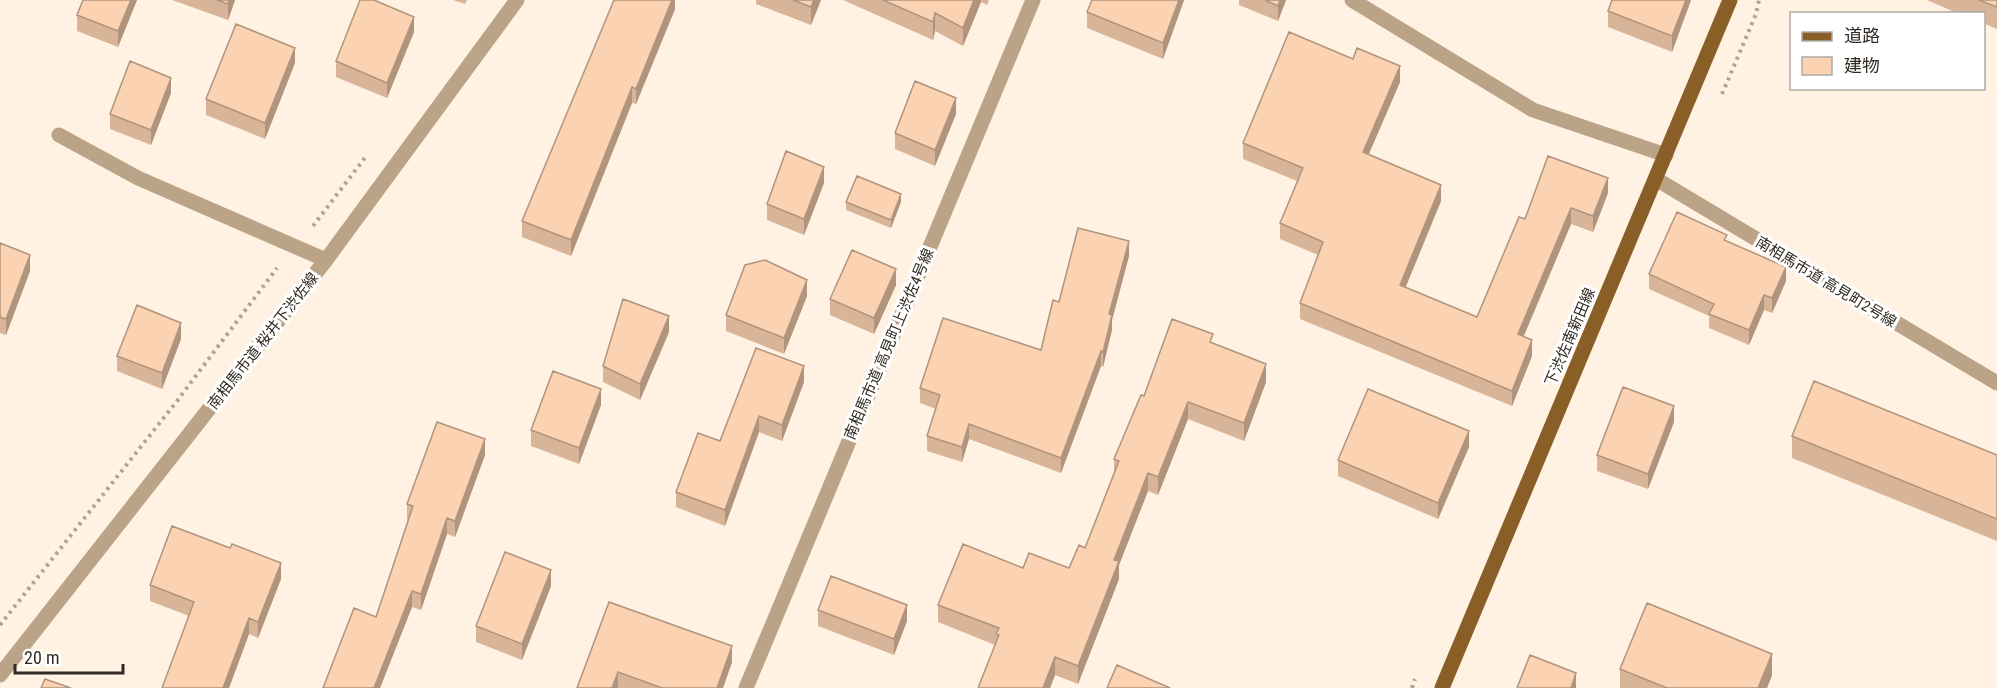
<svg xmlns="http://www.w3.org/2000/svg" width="1997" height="688" viewBox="0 0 1997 688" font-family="'Roboto Condensed','Noto Sans JP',sans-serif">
<rect width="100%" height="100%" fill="#fff2e3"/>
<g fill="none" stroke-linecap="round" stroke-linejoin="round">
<!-- path -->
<path stroke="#aea398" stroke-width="4" stroke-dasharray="3 4.5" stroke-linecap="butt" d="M1722,94L1756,14L1759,0
M313,226L367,155
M0,625L177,401L277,268
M1412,688L1415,679"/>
<!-- minor -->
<path stroke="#bba387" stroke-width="15" d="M1352,0L1533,110L1666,155
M59,135L138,178L326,260
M1656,179L1997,383
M0,675L326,260L517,0
M746,688L1033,0"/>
<!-- major -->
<path stroke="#895f27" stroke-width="15" d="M1442,688L1730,0"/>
</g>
<!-- wall -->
<path fill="#d8b599" d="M83,0H137L118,47L77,31V15Z
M172,0H235L228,20Z
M453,0H467L465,4Z
M675,0V9L636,104L632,103L571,256L522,237V221Z
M756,0H821L811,25L756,4Z
M843,0H989L987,5L981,2L963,46L935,31L933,40Z
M1184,0L1163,59L1087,28V12Z
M1239,0H1286L1278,21L1239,5Z
M1691,0L1672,52L1608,27V11Z
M1927,0H1997V29L1983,23V14H1959Z
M414,32L387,98L336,77V61Z
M295,63L265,139L206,115V99Z
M1400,82L1369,154L1441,201L1405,288L1477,317L1525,219L1608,193L1593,232L1571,224L1523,337L1532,356L1512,406L1300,319V303L1318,255L1280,239V223L1297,181L1243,159V143Z
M171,93L151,145L110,129V114Z
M956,114L935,166L895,149V133Z
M824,183L804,235L767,220V204Z
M846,202H901L891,228L846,210Z
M1727,241L1786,281L1772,313L1764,310L1749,345L1709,328V316L1649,289V274Z
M0,243L30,271L6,335L0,333Z
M1129,256L1112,320V330L1103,367L1101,366L1061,473L969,439L962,462L927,451V436L936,409L920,403V388L1041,350L1059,302Z
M896,285L874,334L830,315V299Z
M807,296L784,354L726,331V315Z
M669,332L640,400L603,382V366Z
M181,339L162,389L117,371V356Z
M1213,343L1266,382L1244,441L1188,419L1158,495L1148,491L1119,565V579L1078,684L1055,675L1050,688H978L995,645L938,622V605L1023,568H1069L1085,548L1114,472V459L1144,396Z
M804,382L782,441L759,432L725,526L676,507V492L720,441Z
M601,405L579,464L531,446V430Z
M1674,422L1648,489L1597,471V455Z
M1792,436L1997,455V541L1792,458Z
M1469,447L1438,519L1338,476V460Z
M485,455L455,537L447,534L421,610L412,607L380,688H323L376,617L408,520L407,519V504Z
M281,579L258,638L249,634L229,688H162L189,616L150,601V585Z
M551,586L522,660L476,642V626Z
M609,602L732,662L723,688H577Z
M818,610L907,621L894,655L818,626Z
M1620,669L1772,675L1767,688H1620Z"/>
<!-- shaded-wall -->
<path fill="#b0947d" d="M131,0H137L118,47V31Z
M229,0H235L228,20V4Z
M672,0H675V9L636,104V89Z
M814,0H821L811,25V7Z
M974,0H981V2L963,46V28Z
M1179,0H1184L1163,59V43Z
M1280,0H1286L1278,21V6Z
M1686,0H1691L1672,52V36Z
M935,13V31L933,40V22Z
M414,17V32L387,98V83Z
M295,48V63L265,139V123Z
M1400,66V82L1363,167V152Z
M171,78V93L151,145V130Z
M632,87V103L571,256V240Z
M956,98V114L935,166V150Z
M824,167V183L804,235V219Z
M1608,178V193L1593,232V216Z
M1441,185V201L1400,301V285Z
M901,194V202L891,228V220Z
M1571,208V224L1518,350V334Z
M1129,241V256L1112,320V330L1103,367V352L1109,314Z
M30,255V271L6,335V319Z
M1786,267V281L1772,313V298Z
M896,269V285L874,334V318Z
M807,280V296L784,354V338Z
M1764,295V310L1749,345V330Z
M669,316V332L640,400V384Z
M181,323V339L162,389V373Z
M1532,340V356L1512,406V391Z
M1101,351V366L1061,473V458Z
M1266,364V382L1244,441V423Z
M804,366V382L782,441V425Z
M601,389V405L579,464V448Z
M1188,402V419L1158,495V477Z
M1674,406V422L1648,489V474Z
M759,416V432L725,526V510Z
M969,424V439L962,462V447Z
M1469,431V447L1438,519V503Z
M485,439V455L455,537V521Z
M1148,473V491L1119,565V579L1078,684V666L1114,560Z
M447,518V534L421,610V594Z
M281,563V579L258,638V622Z
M551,570V586L522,660V644Z
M412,591V607L380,688H374Z
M907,605V621L894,655V639Z
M249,618V634L229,688H223Z
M732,646V662L723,688H717Z
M1772,654V675L1767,688H1758Z
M1055,657V675L1050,688H1043Z
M618,672V688H612Z
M1576,673V688H1571Z"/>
<!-- building -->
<path fill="#fbd3b2" stroke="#b0947d" stroke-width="1.5" d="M83,0H131L118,31L77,15Z
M217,0H229L228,4Z
M360,0H374L414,17L387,83L336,61Z
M614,0H672L636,89L632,87L571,240L522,221Z
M793,0H814L811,7Z
M883,0H974L963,28L935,13L933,22Z
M1092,0H1179L1163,43L1087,12Z
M1265,0H1280L1278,6Z
M1612,0H1686L1672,36L1608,11Z
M1979,0H1997V7Z
M236,24L295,48L265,123L206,99Z
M1289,32L1353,59L1357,48L1400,66L1363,152L1441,185L1400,285L1477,317L1519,217L1525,219L1548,156L1608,178L1593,216L1571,208L1518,334L1532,340L1512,391L1300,303L1323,242L1280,223L1303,168L1243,143Z
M130,61L171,78L151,130L110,114Z
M915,81L956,98L935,150L895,133Z
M786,151L824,167L804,219L767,204Z
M857,176L901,194L891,220L846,202Z
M1677,212L1727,235L1724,240L1786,267L1772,298L1764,295L1749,330L1709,314L1714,304L1649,274Z
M1078,228L1129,241L1109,314L1112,315L1103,352L1101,351L1061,458L969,424L962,447L927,436L940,395L920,388L943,318L1041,350L1053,300L1059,302Z
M0,243L30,255L6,319L0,317Z
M852,250L896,269L874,318L830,299Z
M765,260L807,280L784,338L726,315L745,265Z
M623,299L669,316L640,384L603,366Z
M137,305L181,323L162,373L117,356Z
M1172,319L1213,334L1210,342L1266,364L1244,423L1188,402L1158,477L1148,473L1114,560L1119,561L1078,666L1055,657L1043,688H978L999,635L996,634L999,628L938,605L963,544L1023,568L1029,553L1069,568L1079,545L1085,548L1119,461L1114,459L1141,395L1144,396Z
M756,348L804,366L782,425L759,416L725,510L676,492L698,433L720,441Z
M553,371L601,389L579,448L531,430Z
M1814,381L1997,455V519L1792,436Z
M1623,387L1674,406L1648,474L1597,455Z
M1368,389L1469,431L1438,503L1338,460Z
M437,422L485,439L455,521L447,518L421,594L412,591L374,688H323L354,608L376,617L413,506L407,504Z
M172,526L230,548L232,544L281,563L258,622L249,618L223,688H162L194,602L150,585Z
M505,552L551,570L522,644L476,626Z
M831,576L907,605L894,639L818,610Z
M609,602L732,646L717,688H662L618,672L612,688H577Z
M1647,603L1772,654L1758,688H1667L1620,669Z
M1530,655L1576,673L1571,688H1517Z
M1117,665L1170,688H1107Z
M45,679L71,688H41Z"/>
<g text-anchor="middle" stroke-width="6" stroke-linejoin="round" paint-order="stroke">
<!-- street labels -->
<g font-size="15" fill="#312b24" stroke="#fff">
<text transform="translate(1826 282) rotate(31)" y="5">南相馬市道 高見町2号線</text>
<text transform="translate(1570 337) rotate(-67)" y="5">下渋佐南新田線</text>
<text transform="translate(263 341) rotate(-52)" y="5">南相馬市道 桜井下渋佐線</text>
<text transform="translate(889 344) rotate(-67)" y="5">南相馬市道 高見町上渋佐4号線</text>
</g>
</g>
<!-- legend -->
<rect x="1790" y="12" width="195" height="78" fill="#ffffff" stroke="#adaaa7" stroke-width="1.5"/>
<rect x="1802" y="32" width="30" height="9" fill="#895f27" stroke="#adaaa7" stroke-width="1.5"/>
<text x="1844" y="42" font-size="18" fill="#312b24">道路</text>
<rect x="1802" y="57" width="30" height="18" fill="#fbd3b2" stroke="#adaaa7" stroke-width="1.5"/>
<text x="1844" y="72" font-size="18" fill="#312b24">建物</text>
<!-- scale -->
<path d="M15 664v9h108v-9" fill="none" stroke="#312b24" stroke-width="3"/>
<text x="24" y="664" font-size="18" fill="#312b24" stroke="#ffffff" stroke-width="4.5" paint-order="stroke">20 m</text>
</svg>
